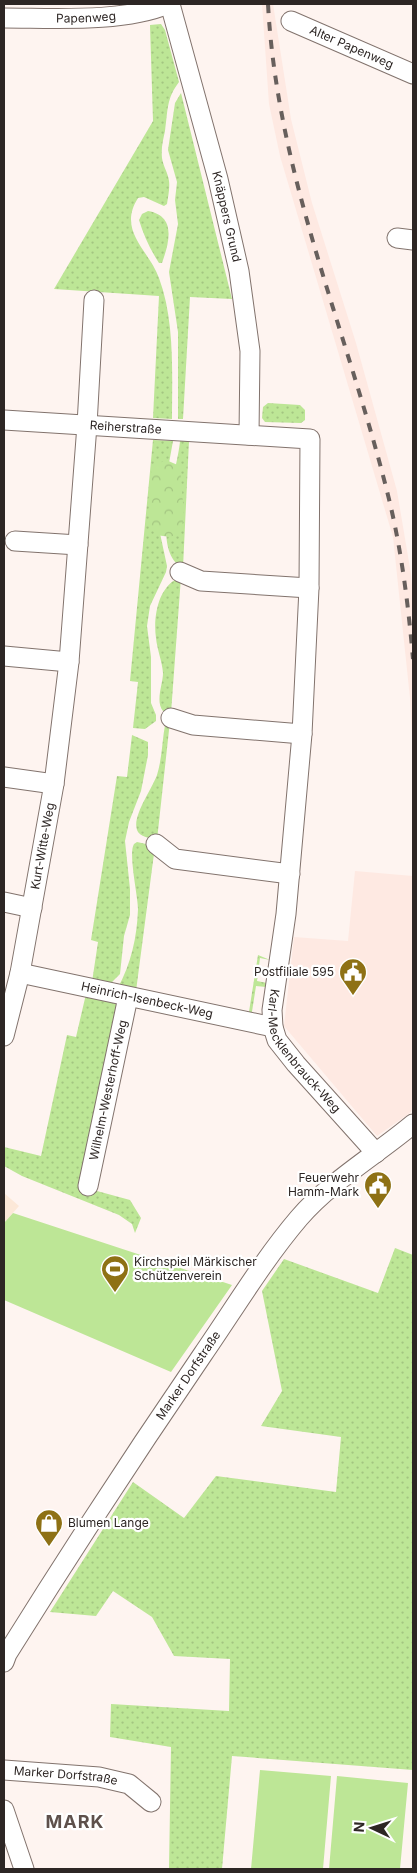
<svg xmlns="http://www.w3.org/2000/svg" width="417" height="1873" viewBox="0 0 417 1873" font-family="Inter,sans-serif">
<defs>
<pattern id="grass-dots" width="8" height="8" patternUnits="userSpaceOnUse" patternTransform="scale(1.25)"><rect width="8" height="8" fill="#bde696"/><path d="M2 2h.1M6 6h.1" fill="none" stroke="#a3c581" stroke-width="1.8" stroke-linecap="round"/></pattern>
<pattern id="park-crowns" width="20" height="18" patternUnits="userSpaceOnUse" patternTransform="scale(1.25)"><rect width="20" height="18" fill="#bde696"/><path d="M2 6a3 3 0 1 1 6 0M12 15a3 3 0 1 1 6 0" fill="none" stroke="#a3c581"/></pattern>
</defs>
<rect width="100%" height="100%" fill="#fef4f0"/>
<!-- built -->
<path fill="#fee9e2" d="M262,4H273L291,119L312,203L356,343L397,491L411,574L413,597V756L410,698L393,537L280,156L269,104Z
M355,871L413,876V1108L410,1113L377,1136L284,1026L294,937L348,941Z"/>
<!-- medical -->
<path fill="#fce8d8" d="M4,1193L19,1206L4,1223Z"/>
<!-- grass -->
<path fill="url(#grass-dots)" d="M161,24L165,30L179,82C166,99 168,111 165,131C163,140 161,148 162,158C163,166 168,173 169,181C170,188 168,197 167,204L164,206L144,197L138,198C117,231 149,250 159,278C175,321 172,374 172,419L153,418L159,296L54,289L153,121L150,25Z
M181,93L232,299L190,297L183,419H178V332L169,272L178,224L175,200L177,182L168,150L175,103Z
M148,211C177,216 169,243 162,263H159C150,249 144,236 139,220L142,214Z
M268,403L300,405L305,410V420L301,423L265,422L262,418L263,407Z
M153,440L173,441L158,524L167,566L166,572L150,606L147,626L151,657V703L156,715V721L145,729L133,728L138,682L130,681Z
M180,441H189L183,568C148,550 178,470 180,441Z
M181,577L171,713L163,711C155,701 163,684 163,673C162,661 157,649 156,638C153,617 158,585 181,577Z
M170,721L157,840C151,838 139,837 137,830C132,816 152,789 157,775C162,759 162,742 165,725Z
M132,735L148,742V755L141,791L129,822L125,841L130,889V915L124,936L120,974L108,986L92,982L98,942L91,940L117,776L127,777Z
M137,842L155,846L136,991L118,988C131,963 137,938 138,909C138,896 128,853 134,844Z
M258,955L270,960L260,958L257,981L267,983L266,987L256,986L251,1018H248Z
M86,994L125,1002L86,1188L130,1200L141,1218L135,1233L132,1224L119,1215L22,1176L4,1166V1147L41,1156L67,1035L76,1037Z
M395,1248L413,1255V1770L232,1756L222,1869H169L171,1747L110,1737L111,1704L229,1711L230,1659L174,1656L152,1617L113,1591L96,1616L50,1612L133,1482L184,1518L216,1476L336,1492L341,1437L261,1426L282,1391L262,1291L284,1259L378,1293Z"/>
<!-- park -->
<path fill="url(#park-crowns)" d="M166,460L180,466L184,516L181,530L171,537L155,535L151,525L150,483L151,473L155,465Z"/>
<!-- pitch -->
<path fill="#bde696" d="M13,1213L232,1285L171,1372L4,1300V1223Z
M260,1770L331,1776L323,1869H251Z
M337,1776L408,1783L400,1869H329Z"/>
<g fill="none" stroke-linecap="round" stroke-linejoin="round">
<!-- minor casing -->
<g stroke="#82736d" stroke-width="21">
<g id="minor">
<path id="s1" d="M170,4L218,179L239,271L250,351L249,435"/>
<path id="s2" d="M4,18C54,18 122,23 168,4"/>
<path id="s3" d="M291,21L413,74"/>
<path d="M397,238L413,240"/>
<path id="s4" d="M4,420L310,439L309,588L302,734L286,914L272,1010L273,1027L277,1040L296,1064L376,1153"/>
<path d="M15,541L78,545"/>
<path d="M180,572L201,581L309,588"/>
<path d="M4,656L69,662"/>
<path d="M171,718L193,725L302,734"/>
<path d="M4,777L54,784"/>
<path d="M156,844L175,859L290,874"/>
<path d="M4,902L32,908"/>
<path id="s5" d="M20,973L273,1027"/>
<path id="s6" d="M4,1036L20,973L54,784L69,662L87,425L94,300"/>
<path id="s7" d="M88,1186L128,997"/>
<path id="s8" d="M4,1662L7,1654C70,1553 136,1452 203,1354C234,1309 264,1259 299,1218C331,1181 376,1155 413,1124"/>
<path id="s9" d="M4,1770L99,1777L129,1784L151,1802"/>
<path d="M4,1810L24,1869"/>
</g>
</g>
<!-- minor -->
<use href="#minor" stroke="#fff" stroke-width="19"/>
<!-- rail -->
<path stroke="#675f5c" stroke-width="4" stroke-dasharray="9 9" stroke-linecap="butt" d="M268,4C277,174 346,328 387,491C401,546 408,602 413,659"/>
</g>
<!-- icons -->
<defs>
<g id="civic-pin" transform="scale(1.4375)"><path d="M0 17L-7.5 6A9.5 9.5 0 1 1 7.5 6Z" fill="#8e7115" stroke="#fff"/><path d="M-.6-6.5H3V-4.5H.6V-3L4-1V1h2V6H-6V1h2V-1L-.6-3ZM-1.2 2.5V6h2.4V2.5Z" fill="#fff"/></g>
<g id="stadium-pin" transform="scale(1.4375)"><path d="M0 17L-7.5 6A9.5 9.5 0 1 1 7.5 6Z" fill="#8e7115" stroke="#fff"/><path d="M0-5a6.5 5 0 1 0 0 10a6.5 5 0 1 0 0-10ZM-3.5-1.8h7v3.6h-7Z" fill="#fff"/></g>
<g id="shop-pin" transform="scale(1.4375)"><path d="M0 17L-7.5 6A9.5 9.5 0 1 1 7.5 6Z" fill="#8e7115" stroke="#fff"/><path d="M-5-2.5h2.3a2.7 3.5 0 0 1 5.4 0H5L5.5 6h-11ZM-1.5-2.5h3a1.5 2.3 0 0 0-3 0Z" fill="#fff"/></g>
</defs>
<g fill-rule="evenodd">
<use href="#civic-pin" x="353" y="972"/>
<use href="#civic-pin" x="378" y="1185"/>
<use href="#stadium-pin" x="115" y="1269"/>
<use href="#shop-pin" x="49" y="1523"/>
</g>
<g text-anchor="middle" stroke-width="4.5" stroke-linejoin="round" paint-order="stroke">
<!-- street labels -->
<g font-size="12" fill="#2d2624" stroke="#fff">
<text dy="4" stroke="none"><textPath href="#s2" startOffset="82">Papenweg</textPath></text>
<text dy="4" stroke="none"><textPath href="#s3" startOffset="66">Alter Papenweg</textPath></text>
<text dy="4" stroke="none"><textPath href="#s1" startOffset="220">Knäppers Grund</textPath></text>
<text dy="4" stroke="none"><textPath href="#s4" startOffset="122">Reiherstraße</textPath></text>
<text dy="4" stroke="none"><textPath href="#s6" startOffset="194">Kurt-Witte-Weg</textPath></text>
<text dy="4" stroke="none"><textPath href="#s5" startOffset="130">Heinrich-Isenbeck-Weg</textPath></text>
<text dy="4" stroke="none"><textPath href="#s4" startOffset="931">Karl-Mecklenbrauck-Weg</textPath></text>
<text dy="4" stroke="none"><textPath href="#s7" startOffset="98">Wilhelm-Westerhoff-Weg</textPath></text>
<text dy="4" stroke="none"><textPath href="#s8" startOffset="341">Marker Dorfstraße</textPath></text>
<text dy="4" stroke="none"><textPath href="#s9" startOffset="62">Marker Dorfstraße</textPath></text>
</g>
<!-- poi labels -->
<g font-size="12" fill="#2d2624" stroke="#fff" text-anchor="end">
<text x="334" y="976">Postfiliale 595</text>
<text x="359" y="1182">Feuerwehr<tspan x="359" dy="14">Hamm-Mark</tspan></text>
<text x="134" y="1266" text-anchor="start">Kirchspiel Märkischer<tspan x="134" dy="14">Schützenverein</tspan></text>
<text x="68" y="1527" text-anchor="start">Blumen Lange</text>
</g>
<!-- district labels -->
<g font-size="18" font-weight="bold" letter-spacing="1" fill="#5e504b" stroke="#fff">
<text x="75" y="1828">MARK</text>
</g>
</g>
<!-- border -->
<rect width="417" height="1873" fill="none" stroke="#2d2624" stroke-width="10"/>
<!-- north arrow -->
<g transform="translate(372 1828) rotate(274)" stroke="#ffffff" stroke-width="4" paint-order="stroke">
<path d="M0-4L9 19L0 12L-9 19Z" fill="#2d2624"/>
<text y="-8" font-size="14" font-weight="bold" text-anchor="middle" fill="#2d2624">N</text>
</g>
</svg>
